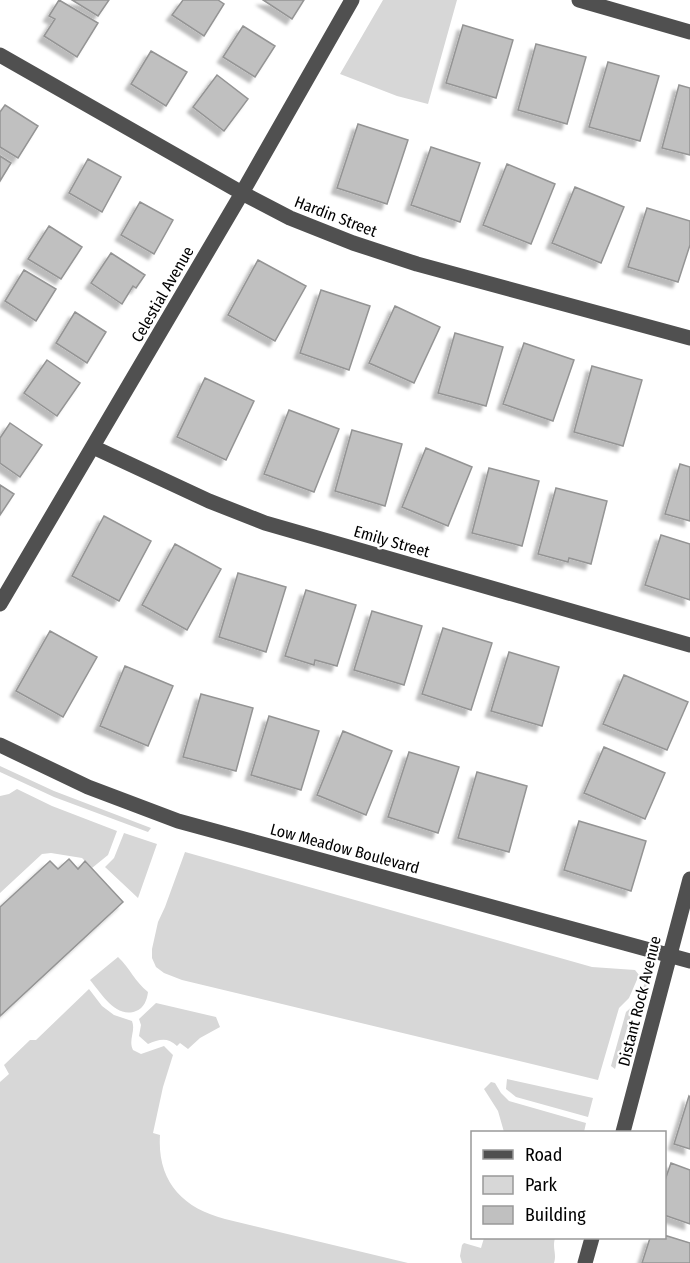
<svg xmlns="http://www.w3.org/2000/svg" width="690" height="1263" viewBox="0 0 690 1263" font-family="'Fira Sans Condensed',sans-serif">
<defs>
<filter id="shadow"><feDropShadow dx="-5.5" dy="5.5" stdDeviation="1.5" flood-color="#0004"/></filter>
</defs>
<rect width="100%" height="100%" fill="#fff"/>
<!-- green -->
<path fill="#d7d7d7" d="M383,0H457L428,104L397,96L340,74Z
M0,766L54,791L151,828L148,832L54,797L0,772Z
M17,789L52,806L117,831L108,855L92,868L82,858L51,853L42,854L0,893V796L9,794Z
M124,833L157,844L138,898L105,867L114,858Z
M185,852L592,967L635,970L639,975L629,998L619,1008L598,1080L182,980L164,973L156,967L152,958V949L158,922L165,907Z
M118,957C130,968 135,982 148,992C147,1000 144,1008 136,1011C116,1019 101,993 90,980Z
M645,983L647,984L640,1007L631,1015L615,1069L611,1066L626,1012L635,1004Z
M89,989L102,1006L114,1015L132,1021C136,1031 128,1040 133,1050L141,1054L164,1046L173,1055L163,1087L153,1133L160,1135C157,1181 182,1208 225,1219L408,1263H0V1082L9,1074L4,1065L30,1040H36Z
M156,1003L216,1017L220,1027L200,1038L188,1049L180,1043L177,1046C168,1037 159,1039 148,1044L139,1036L141,1025L139,1019Z
M507,1079L593,1098L588,1117L516,1097L506,1089Z
M491,1082L495,1083L501,1093L509,1101L586,1123L584,1132H504L498,1111L484,1089Z
M484,1238H555C552,1249 557,1253 554,1263H462L460,1256L462,1245L464,1243L481,1248Z"/>
<!-- building -->
<path fill="#c0c0c0" stroke="#949494" stroke-width="1.5" filter="url(#shadow)" d="M59,0L98,23L77,57L44,36L55,19L49,16Z
M72,0H109L98,16Z
M183,0H218L224,4L204,36L172,15Z
M263,0H304L292,19Z
M463,25L513,40L496,98L446,83Z
M243,26L275,46L255,77L223,57Z
M536,44L586,57L567,124L518,110Z
M151,51L187,72L166,106L131,84Z
M608,62L659,76L640,141L589,127Z
M217,75L248,99L224,131L193,107Z
M679,85L690,88V155L662,148Z
M5,105L38,126L18,158L0,147V112Z
M358,124L408,140L387,204L337,188Z
M431,147L480,163L460,222L411,205Z
M0,156L11,163L0,181Z
M88,159L121,177L102,212L69,193Z
M507,164L555,184L531,244L483,225Z
M575,187L624,207L601,263L552,243Z
M140,202L173,220L154,254L121,235Z
M647,208L690,221V245L678,282L628,267Z
M49,226L82,247L61,279L28,259Z
M111,253L145,275L136,288L133,286L122,304L91,283Z
M258,260L306,286L275,341L228,315Z
M24,270L56,289L36,321L5,301Z
M321,290L370,306L349,370L300,353Z
M395,306L440,327L414,383L369,363Z
M75,312L106,332L87,363L56,343Z
M455,333L503,347L486,406L438,393Z
M524,343L574,360L553,421L503,404Z
M47,360L80,383L57,416L24,393Z
M592,366L642,380L623,446L574,432Z
M205,378L254,401L226,460L177,437Z
M289,410L339,429L314,492L264,474Z
M10,423L42,445L20,477L0,463V438Z
M352,430L402,444L385,506L335,491Z
M426,448L472,467L448,526L402,507Z
M680,464L690,467V521L665,514Z
M489,468L539,481L522,546L472,533Z
M0,485L14,494L0,515Z
M556,488L607,501L591,564L569,558L568,562L538,554Z
M104,516L151,541L119,601L72,576Z
M661,535L690,544V600L645,585Z
M175,544L221,569L187,630L142,605Z
M238,573L286,587L266,652L219,637Z
M306,590L356,605L337,666L315,660L314,665L285,656Z
M372,611L422,626L404,685L354,670Z
M443,628L492,643L471,710L422,694Z
M50,631L97,657L63,717L16,691Z
M509,652L559,667L542,726L491,711Z
M125,666L173,686L148,746L100,726Z
M624,675L688,702L667,750L603,724Z
M201,694L253,708L236,771L183,757Z
M269,716L319,731L301,790L251,775Z
M343,731L392,751L366,815L317,795Z
M604,747L665,773L645,819L584,793Z
M409,752L459,767L438,833L388,817Z
M477,772L527,786L509,852L458,838Z
M579,821L646,841L631,891L564,870Z
M69,859L78,869L85,861L123,902L0,1016V907L50,861L58,869Z
M689,1096L690,1097V1149L674,1144Z
M671,1163L690,1170V1224L664,1215V1183Z
M664,1235L690,1243V1263H642L650,1238H664Z"/>
<g fill="none" stroke-linecap="round" stroke-linejoin="round">
<!-- minor -->
<path stroke="#505050" stroke-width="15" d="M579,0L690,32
M0,55L242,193L290,218L353,243L417,264L690,338
M93,447L209,501L265,523L690,645
M0,604L242,193L352,0
M0,745L88,787L178,821L690,961
M623,1132L690,879
M585,1263L592,1238"/>
</g>
<g text-anchor="middle" stroke-width="4.5" stroke-linejoin="round" paint-order="stroke">
<!-- street labels -->
<g font-size="16" fill="#000" stroke="#fff">
<text transform="translate(336 216) rotate(21)" y="6">Hardin Street</text>
<text transform="translate(162 294) rotate(-60)" y="6">Celestial Avenue</text>
<text transform="translate(392 541) rotate(16)" y="6">Emily Street</text>
<text transform="translate(345 848) rotate(15)" y="6">Low Meadow Boulevard</text>
<text transform="translate(639 1001) rotate(-76)" y="6">Distant Rock Avenue</text>
</g>
</g>
<!-- legend -->
<rect x="471" y="1131" width="195" height="108" fill="#ffffff" stroke="#999999" stroke-width="1.5"/>
<rect x="483" y="1150" width="30" height="9" fill="#505050" stroke="#999999" stroke-width="1.5"/>
<text x="525" y="1161" font-size="18" fill="#000000">Road</text>
<rect x="483" y="1176" width="30" height="18" fill="#d7d7d7" stroke="#999999" stroke-width="1.5"/>
<text x="525" y="1191" font-size="18" fill="#000000">Park</text>
<rect x="483" y="1206" width="30" height="18" fill="#c0c0c0" stroke="#999999" stroke-width="1.5"/>
<text x="525" y="1221" font-size="18" fill="#000000">Building</text>
</svg>
